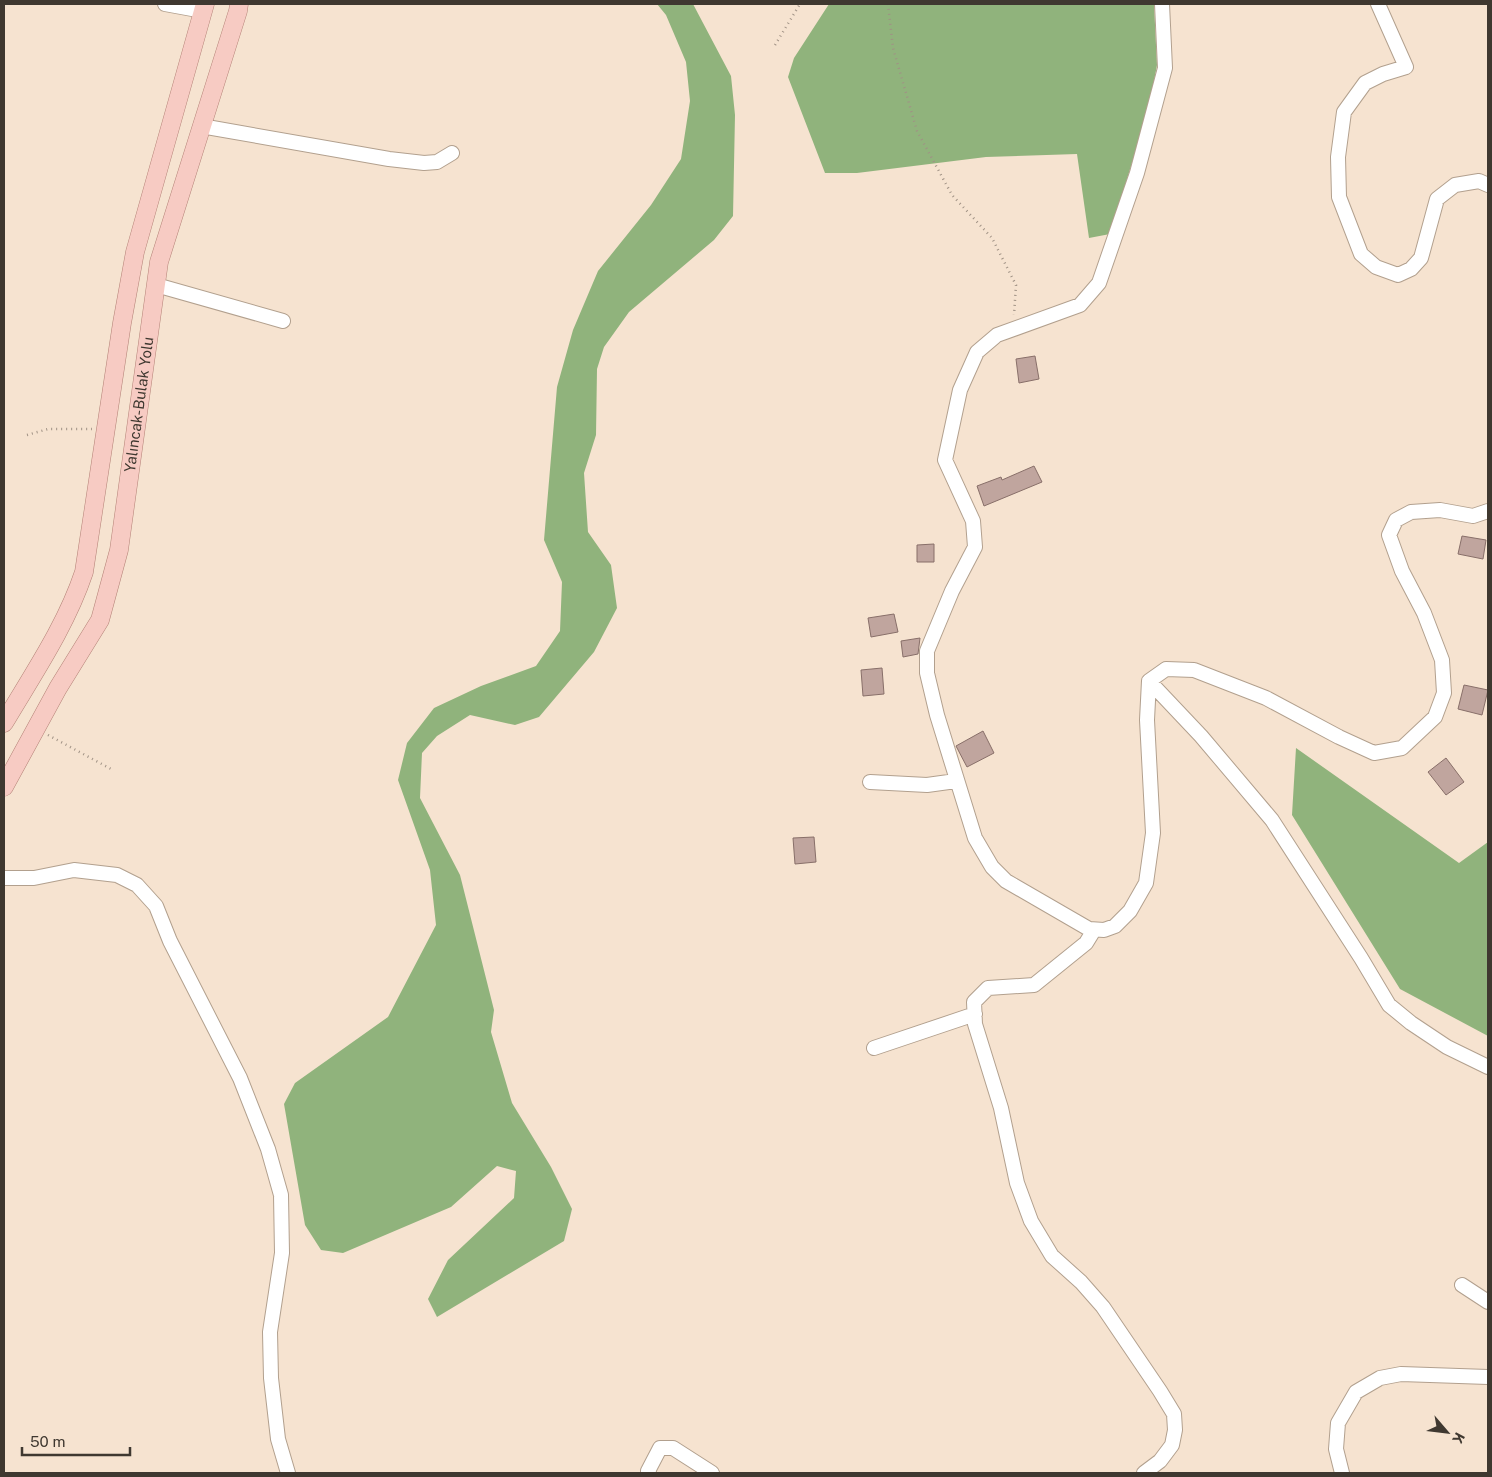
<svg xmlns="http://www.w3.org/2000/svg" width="1492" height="1477" viewBox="0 0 1492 1477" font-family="'Public Sans',sans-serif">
<rect width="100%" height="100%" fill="#f6e3d0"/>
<!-- forest -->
<path fill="#90b37c" d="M657,4H693L731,76L735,115L733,216L714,240L629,312L604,347L597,369L596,435L584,473L588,532L611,565L617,608L594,652L539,717L515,725L470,715L437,736L422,753L420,798L460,875L494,1010L491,1032L512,1103L551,1167L572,1209L564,1241L437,1317L428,1299L448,1260L514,1198L516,1171L497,1166L451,1207L343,1253L321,1250L305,1225L284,1104L295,1083L388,1017L436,925L430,870L398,780L407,743L434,708L481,686L536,666L560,631L562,582L544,540L557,387L573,330L598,271L651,205L681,159L690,101L686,62L666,15Z
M829,4H1154L1157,65L1149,108L1110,234L1089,238L1077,154L986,157L857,173H825L788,77L794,58Z
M1296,748L1459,863L1488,842V1036L1400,989L1292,815Z"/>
<!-- building -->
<path fill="#c0a59e" stroke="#886f69" d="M1035,356L1039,379L1019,383L1016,359Z
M1034,466L1042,482L984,506L977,486L1001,477L1002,480Z
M1462,536L1486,540L1483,559L1458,554Z
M934,544V562H917V545Z
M894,614L898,632L871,637L868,618Z
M920,638L918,654L903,657L901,641Z
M882,668L884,694L863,696L861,670Z
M1464,685L1488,690L1482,715L1458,709Z
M983,731L994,753L967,767L956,746Z
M1446,758L1464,782L1446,795L1428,772Z
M814,837L816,862L795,864L793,838Z"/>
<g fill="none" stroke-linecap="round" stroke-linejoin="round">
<!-- minor casing -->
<g stroke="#b2a08e" stroke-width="16">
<path id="minor" d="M165,4L203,11
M1162,4L1165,68L1137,173L1099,283L1080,305L997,335L977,352L960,390L945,460L973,521L975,547L952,591L927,651V673L937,715L975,838L992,867L1006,881L1089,929L1104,930L1115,926L1130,911L1146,883L1153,833L1147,720L1149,681L1166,669L1194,670L1266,698L1339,737L1374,753L1402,748L1435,717L1444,693L1442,660L1424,613L1402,571L1389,535L1396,520L1411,512L1440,510L1473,516L1488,511
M1378,4L1406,67L1383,74L1365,83L1344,112L1338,157L1339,197L1361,254L1376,267L1398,275L1411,269L1421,258L1437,199L1455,185L1479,181L1488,185
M201,126L389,159L424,163L437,162L452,153
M156,285L283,321
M1149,681L1201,736L1272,820L1361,958L1389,1005L1411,1023L1447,1047L1488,1067
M870,782L927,785L956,781
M4,878H34L74,870L117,875L137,885L156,906L170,941L240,1078L268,1149L281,1195L282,1253L270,1332L271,1378L278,1439L288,1473
M1094,930L1086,943L1034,985L988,988L974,1002L975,1024L1001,1108L1017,1183L1031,1221L1052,1256L1081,1282L1103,1307L1160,1391L1174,1414L1175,1430L1172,1445L1160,1461L1144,1473
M874,1048L975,1014
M1462,1285L1488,1302
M649,1473L648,1471L660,1448H673L712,1473
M1342,1473L1336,1449L1338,1423L1356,1392L1380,1378L1401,1374L1488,1377"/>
</g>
<!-- major casing -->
<g stroke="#b38176" stroke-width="19">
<g id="major">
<path d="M4,723C33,674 66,626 84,572L122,323L135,252L205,4"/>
<path id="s1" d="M4,787L58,688L100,620L119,550L159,262L238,11L239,4"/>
</g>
</g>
<!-- path -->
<path stroke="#a09285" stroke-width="2.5" stroke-dasharray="1 4" stroke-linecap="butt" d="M888,4L893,48L917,131L952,195L992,238L1016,285L1014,315
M775,45L800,4
M27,435L48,429H92
M48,735L111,769"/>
<!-- minor -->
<use href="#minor" stroke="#fff" stroke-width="14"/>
<!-- major -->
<use href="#major" stroke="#f7cbc3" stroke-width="18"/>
</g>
<g text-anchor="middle" stroke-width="4.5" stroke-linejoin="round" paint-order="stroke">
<!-- street labels -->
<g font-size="15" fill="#3f3830" stroke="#f6e3d0">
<text dy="5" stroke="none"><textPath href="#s1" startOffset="412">Yalıncak-Bulak Yolu</textPath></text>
</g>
</g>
<!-- border -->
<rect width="1492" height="1477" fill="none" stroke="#3f3830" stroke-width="10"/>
<!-- north arrow -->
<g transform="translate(1447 1432) rotate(118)" stroke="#f6e3d0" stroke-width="4" paint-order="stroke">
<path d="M0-4L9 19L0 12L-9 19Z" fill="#3f3830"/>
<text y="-8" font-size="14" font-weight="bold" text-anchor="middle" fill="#3f3830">K</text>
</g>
<!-- scale -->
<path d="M22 1447v8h108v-8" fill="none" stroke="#3f3830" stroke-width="2.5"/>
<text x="30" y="1447" font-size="15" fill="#3f3830" stroke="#f6e3d0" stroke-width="4" paint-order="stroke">50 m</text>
</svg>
